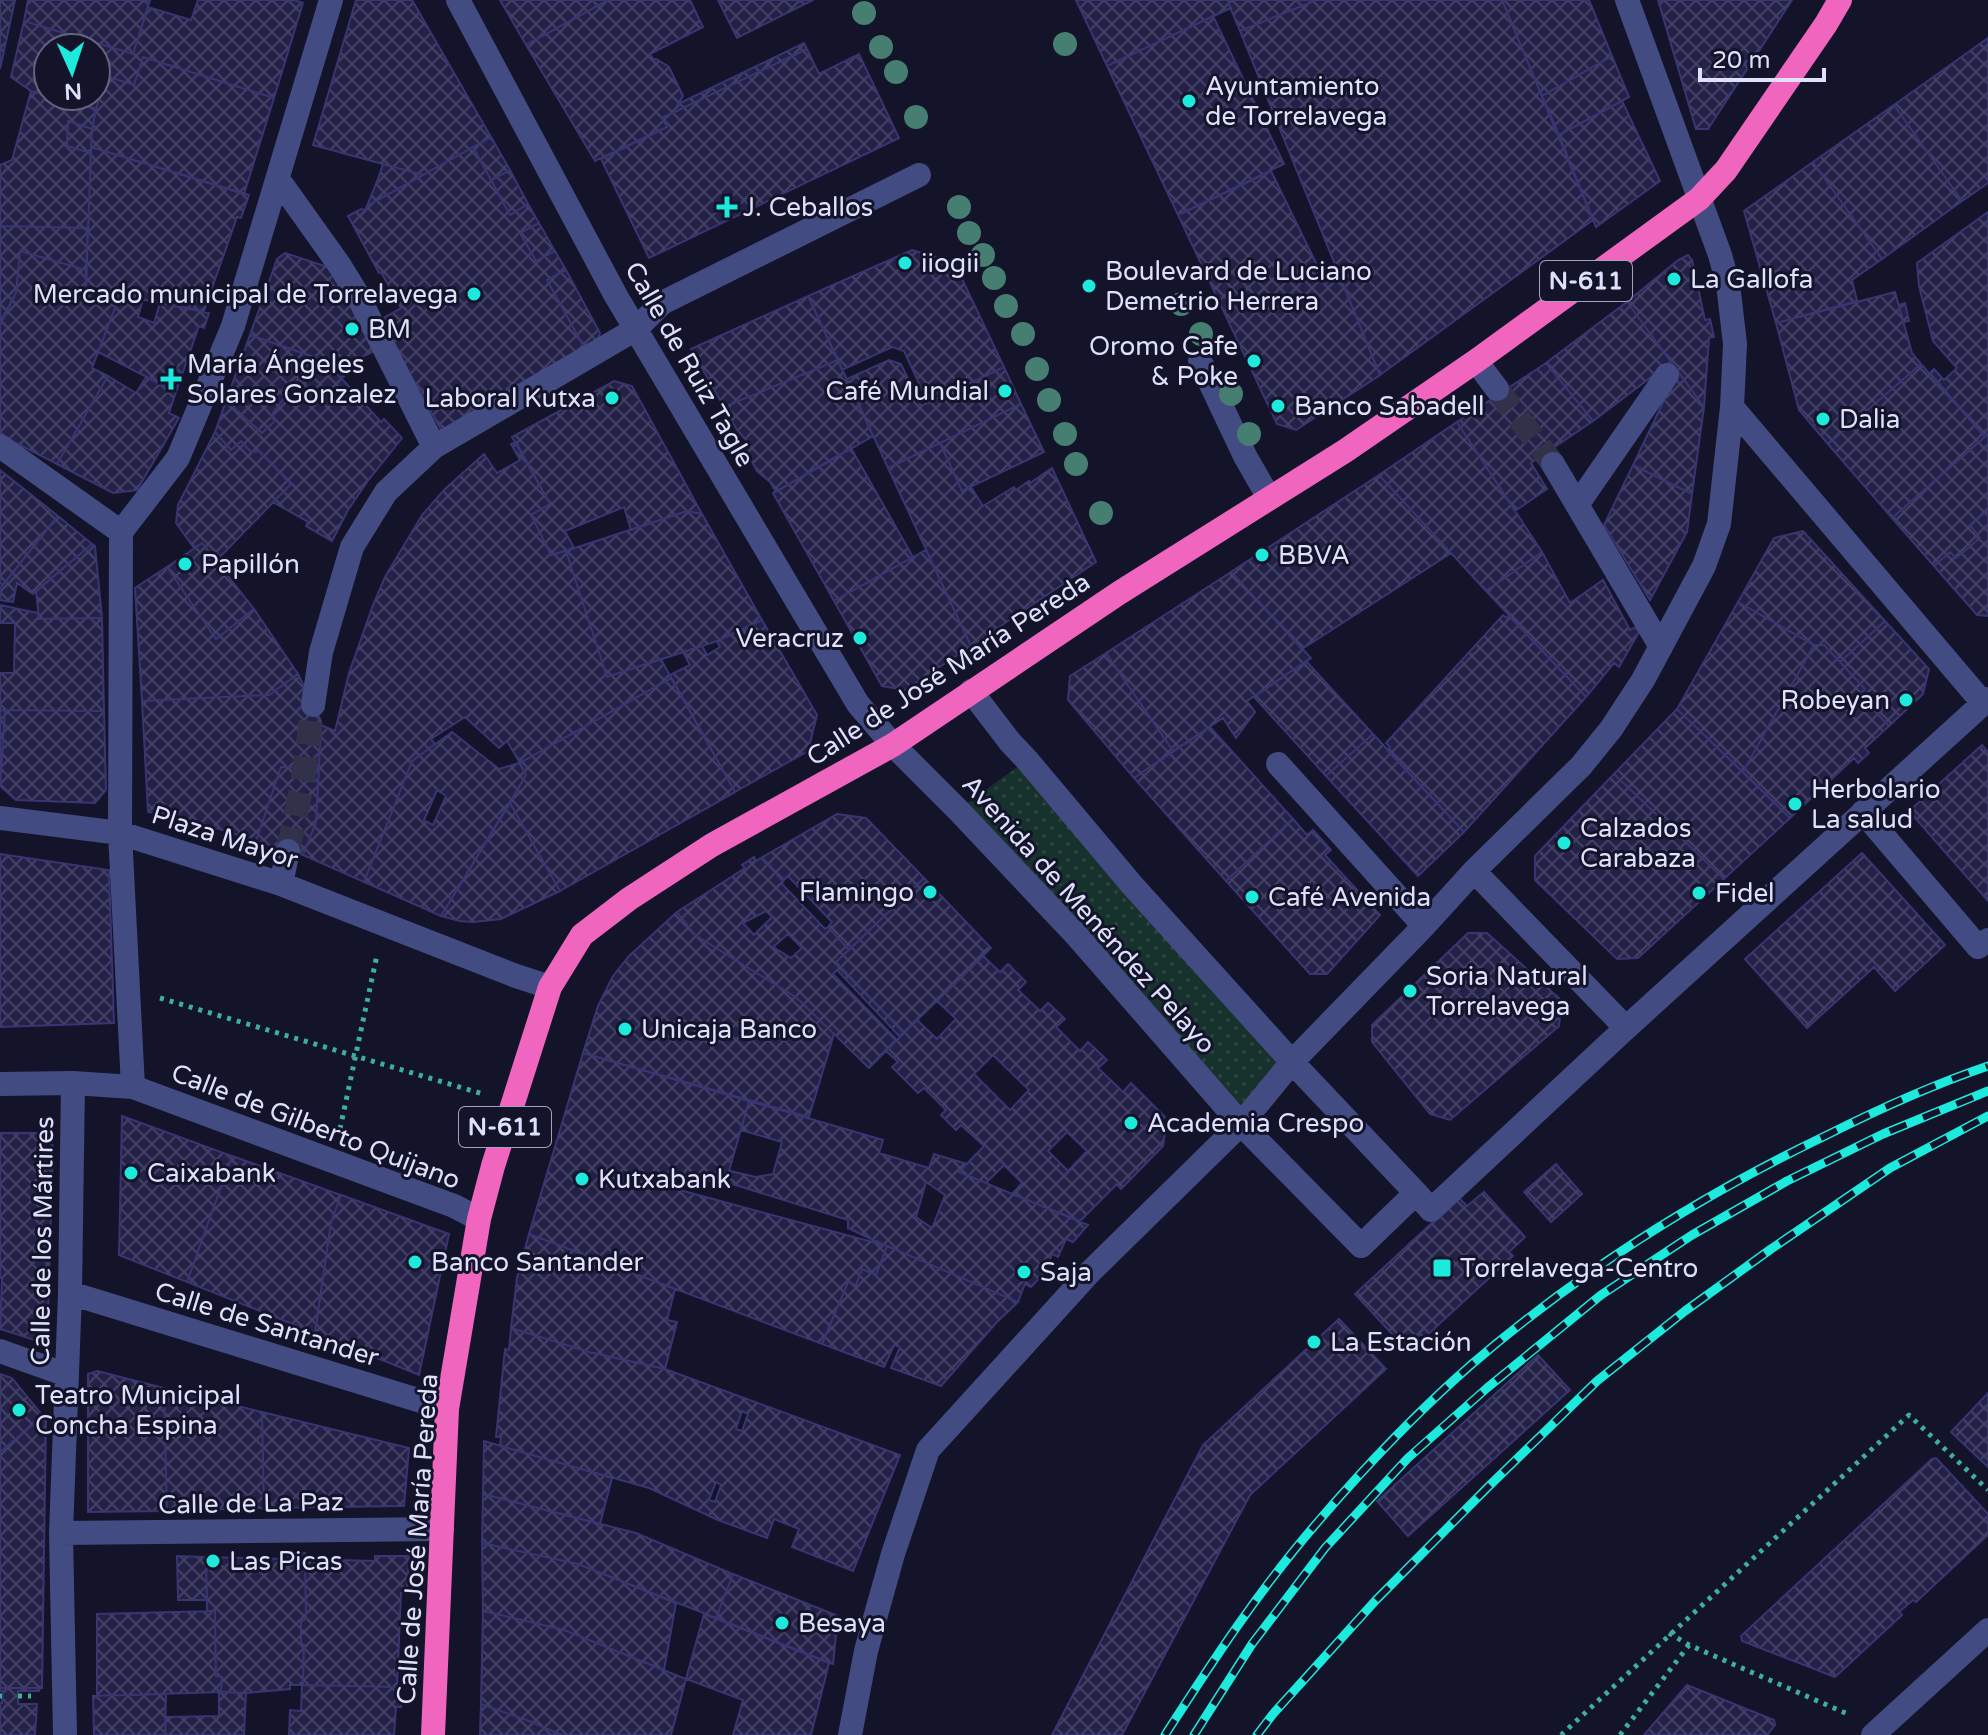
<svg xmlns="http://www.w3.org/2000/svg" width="1988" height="1735" viewBox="0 0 1988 1735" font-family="'Varela Round',sans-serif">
<defs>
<pattern id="grass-dots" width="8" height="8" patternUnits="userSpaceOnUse" patternTransform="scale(2)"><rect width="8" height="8" fill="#17322d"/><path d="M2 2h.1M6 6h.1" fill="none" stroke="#2d4642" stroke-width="1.8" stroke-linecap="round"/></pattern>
<pattern id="building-cross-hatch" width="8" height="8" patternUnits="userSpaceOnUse" patternTransform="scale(2)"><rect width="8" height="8" fill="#232148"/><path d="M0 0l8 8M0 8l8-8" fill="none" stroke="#424163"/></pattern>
</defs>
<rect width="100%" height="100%" fill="#131329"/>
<!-- grass -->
<path fill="url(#grass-dots)" d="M1027,760L1292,1062L1241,1124L958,810Z"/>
<!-- building -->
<path fill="url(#building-cross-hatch)" stroke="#383572" stroke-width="2" fill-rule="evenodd" d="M0,0H15L0,69Z
M28,0H150L133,54L24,21Z
M198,0H294L303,3L274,98L143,57L134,85L106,76L96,109L50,96H96V48H48V96L31,91L11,77L24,21L133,54L148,7L191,20Z
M356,0H412L491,137L423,175L313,145Z
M500,0H608L526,45Z
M608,0H690L703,27L650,54L654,60L656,59L669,67L683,96L678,104L804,43L807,49L662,118L667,127L595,161L526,45Z
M718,0H813L737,38Z
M1076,0H1227L1231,8L1107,66Z
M1227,0H1317L1240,31Z
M1317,0H1502L1593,220L1380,375L1240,31Z
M1502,0H1589L1612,56L1542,96Z
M1658,0H1792L1708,129H1696Z
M1213,16L1284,164L1178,215L1107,66Z
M1988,38V183L1962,201L1894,105Z
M807,49L819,74L859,54L899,138L649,258L601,159L667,127L662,118Z
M1612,56L1629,97L1559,135L1542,96Z
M143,57L274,98L244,194L91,147L92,129L96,109L106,76L134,85Z
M31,91L96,109L92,129L68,121L67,146L91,153L88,228L0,226V165L12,160Z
M1622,101L1660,181L1596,227L1559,135Z
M1894,105L1962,201L1882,259L1813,162Z
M68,121L92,129L91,153L67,146Z
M491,137L510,170L491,180L473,147Z
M91,147L249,195L241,218L237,217L204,311L86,289Z
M473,147L510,215L528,204L539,223L520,233L536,261L555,251L566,270L547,280L585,349L445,437L380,320L401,308L381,272L379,273L348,216L361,209L365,210L367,206Z
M1813,162L1882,259L1852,280L1857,301L1776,323L1744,211Z
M383,164L423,175L367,206L378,179Z
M510,170L528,204L510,215L491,180Z
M1271,171L1318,267L1316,268L1324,284L1340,277L1380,375L1296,430L1277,424L1178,215Z
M1988,212V434L1985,437L1930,373L1934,369L1944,380L1957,368L1933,341L1919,286L1917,263Z
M539,223L555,251L536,261L520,233Z
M0,226L88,228L86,270L20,251L16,293L0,322Z
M912,250L954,262L1004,367L928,403L904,351L892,347L842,370L808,296Z
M20,251L86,270V289L120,295L92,368L108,376L57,464L0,435V325L16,293Z
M285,253L331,268L376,350L354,361L358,368L341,378L320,359L250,335L277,259Z
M1688,255L1692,260L1705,320L1710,319L1714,337L1709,338L1704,407L1627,302L1678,260Z
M566,270L600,333L597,342L585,349L547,280Z
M1895,292L1912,353L1921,364L1828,444L1799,410L1776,323Z
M120,295L143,299L138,317L154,323L160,303L209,313L204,328L199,326L176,392L98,352Z
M808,296L838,360L724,407L691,349Z
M1627,302L1671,362L1593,421L1546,363Z
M1905,303L1909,321L1903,322L1899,305Z
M250,335L314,357L271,416L275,421L262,433L226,401Z
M314,357L320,359L342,379L381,422L384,419L402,438L367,482L348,510L332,541L306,526L308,522L273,502L291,484L259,451L251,452L241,441L231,450L215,432L226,401L262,433L275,421L271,416Z
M838,360L873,436L776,492L770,482L757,471L745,449L746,440L737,430L724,407Z
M889,360L901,364L921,406L1004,367L1021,404L888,468L847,379Z
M1546,363L1593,421L1531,463L1547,489L1515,511L1457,422Z
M1921,364L1985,437L1892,518L1828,444Z
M1678,371L1704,407L1692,494L1633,465Z
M108,376L136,393L146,377L176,392L169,413L179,418L137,490L113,493L57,464Z
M614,381L632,386L702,514L687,511L631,530L624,507L565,531L574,548L551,555L531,515L550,504L512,437Z
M1021,404L1044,452L962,491L940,443Z
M1457,422L1542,552L1486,591L1379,475Z
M215,432L231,450L241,441L251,452L259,451L291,484L216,561L202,543L194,548L176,523L178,505Z
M1988,434V510L1970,525L1980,538L1956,558L1950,552L1934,566L1892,518Z
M516,442L550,504L531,515L551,555L566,551L607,677L661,659L671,678L520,763L507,741L499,748L465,717L431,739L435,744L412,761L364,882L303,855L316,822L321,725L335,731L349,673L373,605L385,577L422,515L445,489L484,454L497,473L520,460L511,444Z
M940,443L962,491L971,487L983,506L1014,487L1016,490L1029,481L1030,483L1052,468L1096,562L971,646L888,468Z
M851,448L913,557L834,601L773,493Z
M1633,465L1692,494L1687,532L1650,600L1604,525Z
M0,470L58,516L3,585L0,583Z
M1379,475L1451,553L1302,649L1231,572Z
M1988,510V616L1977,615L1934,566L1950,552L1956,558L1980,538L1970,525Z
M687,511L702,514L762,620L717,641L607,677L566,551Z
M58,516L92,544L33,594L17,583L13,602L0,600V588Z
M1803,531L1885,621L1840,662L1824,645H1814L1738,602L1774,538Z
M202,543L254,609L216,639L167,567Z
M92,544L95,546L102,618L39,619L36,591Z
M926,550L971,646L905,690L882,686L834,601Z
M1542,552L1570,603L1603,580L1630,630L1636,627L1639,632L1619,667L1614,663L1586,697L1486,591Z
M167,567L216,639L254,609L298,674L269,695L142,701L135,588Z
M1231,572L1311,658L1247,701L1255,712L1236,738L1223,718L1173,751L1106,653Z
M1738,602L1814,645L1743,772L1677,709Z
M0,605L38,613L39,619L102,618L104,711L0,710V673H14L15,623H0Z
M1503,615L1507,618L1509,616L1586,697L1464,832L1387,750L1390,747L1386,743Z
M762,620L817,715L808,751L735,792L670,675L690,665L683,652L702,646L707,655L720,647L717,641Z
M1885,621L1929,669L1923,694L1889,726L1859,695L1865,689L1840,662Z
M1814,645H1824L1840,662L1865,689L1859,695L1889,726L1865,748L1869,753L1858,763L1854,758L1790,818L1743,772Z
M1106,653L1173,751L1134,778L1068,700L1070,676Z
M1306,661L1373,734L1326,776L1254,697Z
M298,674L321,721L319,769L281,767L256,841L176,815L148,812L142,701L269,695Z
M671,678L735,792L560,891L510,803L526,775L520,763Z
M1677,709L1790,818L1724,879L1614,774Z
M0,710H5L0,785Z
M5,710L104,711L106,790L95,803L16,800L0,786Z
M1210,727L1293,819L1226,881L1134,778Z
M452,732L499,769L519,763L526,775L441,916L364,882L412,761ZM437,790L446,796L433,825L424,820Z
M1373,734L1464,832L1418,876L1326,776Z
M1982,745L1988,752V901L1909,811Z
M281,767L319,769L316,822L303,855L256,841Z
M1614,774L1724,879L1638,958L1617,959L1535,880V856Z
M510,803L560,891L501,919L473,922L460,921L441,916Z
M837,814L866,818L924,878L849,950L828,927L832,922L807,896L788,876L783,881L761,858Z
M1293,819L1307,835L1313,830L1331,850L1325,855L1380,915L1327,974H1310L1226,881ZM1318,884L1323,891L1314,899L1308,893Z
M1862,853L1945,945L1895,991L1874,967L1807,1028L1745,959Z
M0,854L109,870L114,1023L0,1027Z
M754,857L756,861L761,858L783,881L782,884L825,929L828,927L849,950L836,962L904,1033L900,1037L837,970L833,974L897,1040L869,1068L797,998L695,935L677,912L745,868L742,865ZM766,911L772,917L754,935L743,923ZM788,934L802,948L791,958L773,947Z
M924,878L991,948L904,1033L836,962Z
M677,912L695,935L797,998L834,1034L809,1117L583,1053L598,1006L613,976L629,956Z
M1468,933H1487L1562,1001L1559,1026L1450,1120L1430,1114L1372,1042V1025Z
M983,956L1000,972L1008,964L1026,982L1018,990L1040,1011L1048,1003L1065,1019L1056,1027L1080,1051L1088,1042L1107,1060L1098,1068L1123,1092L1131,1083L1165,1117L1157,1125L1165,1133L1163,1146L1121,1189L1117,1184L1080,1221L1012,1194L1022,1183L1004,1165L986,1183L959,1172L984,1146L961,1125L956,1130L941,1115L946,1110L924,1088L918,1093L892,1067L898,1062L886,1051L917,1020L937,1039L956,1019L937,1001ZM993,1055L1029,1090L1010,1110L974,1074ZM1067,1132L1087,1151L1068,1171L1048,1151Z
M583,1053L749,1101L725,1185L670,1170L665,1186L887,1246L876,1275L862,1269L856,1285L848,1282L822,1344L529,1234Z
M749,1101L883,1140L879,1153L929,1168L934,1154L967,1164L959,1172L1088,1225L1073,1242L1066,1239L1058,1257L1052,1254L1045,1272L1031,1287L1025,1284L1018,1302L873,1240L848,1228V1220L726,1182L730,1171L756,1177L773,1174L782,1142L741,1130ZM926,1182L945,1195L932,1228L916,1217Z
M122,1116L232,1156L187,1282L119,1255Z
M0,1133H37L53,1146L47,1344L0,1329L2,1278H0Z
M232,1156L341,1195L331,1222L315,1333L187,1282Z
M1556,1164L1582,1194L1551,1222L1524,1192Z
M1484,1192L1525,1237L1509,1252L1513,1256L1424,1338L1421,1334L1405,1348L1355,1294L1459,1198L1467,1206Z
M341,1195L449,1234L419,1375L315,1333L331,1222Z
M529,1234L675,1289L667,1320L677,1322L665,1369L589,1352L511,1328L517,1278Z
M887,1246L1018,1302L996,1323L941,1386L891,1368L900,1347L894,1345L884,1367L822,1344L848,1282L856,1285L862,1269L876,1275Z
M1339,1319L1386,1369L1250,1495L1122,1735H1052L1203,1445Z
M511,1328L589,1352L665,1369L900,1455L853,1571L792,1547L799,1529L774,1519L767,1538L718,1520L649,1488L500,1446L501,1437H496L505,1349L509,1350ZM742,1411L748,1414L742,1431L736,1429ZM716,1482L721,1485L715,1502L709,1500Z
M1538,1355L1570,1390L1408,1536L1377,1501Z
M97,1371L164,1388L167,1511L88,1512V1374Z
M0,1374L12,1378L43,1416L0,1452Z
M164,1388L262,1412L264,1508L167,1511Z
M1988,1393V1467L1951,1432Z
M262,1412L409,1448L404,1506L264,1508Z
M43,1416L46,1418L42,1688H0V1452Z
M484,1441L612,1478L600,1524L483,1494Z
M1936,1458L1988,1514V1535L1916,1602L1913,1600L1899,1612L1902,1615L1835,1677L1742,1641L1741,1636L1932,1459Z
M483,1494L636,1533L733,1574L716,1618L578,1564L482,1543Z
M482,1543L578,1564L676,1603L664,1670L564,1630L483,1611Z
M288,1552L305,1553L306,1618L301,1622V1643L304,1645L303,1685H290V1689L246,1693L221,1692L222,1677L216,1676L215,1611H207L206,1557L288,1559Z
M177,1556L206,1557L207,1600H178Z
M375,1556H409L407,1593H401L397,1687L303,1685L304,1645L301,1643V1622L306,1618L305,1559L375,1561Z
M733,1574L838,1616L833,1664L716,1618Z
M215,1611L216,1676L222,1677L221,1692L97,1696V1614Z
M483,1611L564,1630L686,1679L671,1735H562L529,1721L481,1704Z
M704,1614L829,1663L811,1735H733L743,1700L686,1679Z
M302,1685L401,1687V1707H396L394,1735H289L290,1710L301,1711Z
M1687,1685L1774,1720L1775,1725L1767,1735H1644Z
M0,1688H40L39,1691H18V1704H37L35,1735H0V1703H2L3,1691H0Z
M219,1692L246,1693L244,1735H165L166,1717L219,1716Z
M166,1694L165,1735H94L93,1696Z
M481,1704L529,1721L562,1735H480Z"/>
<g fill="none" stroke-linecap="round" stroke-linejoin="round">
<!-- minor-tunnel -->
<path stroke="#313249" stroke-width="24" stroke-dasharray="24 12" stroke-linecap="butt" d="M1497,389L1553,464
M288,851L303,780L313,705"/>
<!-- path -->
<path stroke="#3db197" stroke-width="5" stroke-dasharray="4 6" stroke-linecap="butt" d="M160,998L483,1094
M340,1129L377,955
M1669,1633L1689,1645L1850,1715
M0,1696H2
M18,1696H31
M1561,1735L1909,1415L1988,1490
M1620,1735L1689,1645"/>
<!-- minor -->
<path stroke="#434b83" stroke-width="24" d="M458,0L616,296L858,704L893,745L958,810L1077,936L1241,1124L1361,1246L1416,1193L1292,1062L1132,885L1027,760L1010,742L971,691
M278,179L340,266L356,292L434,447
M1200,361L1245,456L1269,498
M1476,361L1497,389
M1732,407L1983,703
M0,446L121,532L120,833L133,1087
M1553,464L1661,647
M1577,505L1667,375
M121,532L178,458L233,326L331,0
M313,705L321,652L352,547L386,492L434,447L636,329L662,303L919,175
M1278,764L1424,926
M1863,812L1978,947L1988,940
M0,818L120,833L281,884L516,976L550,987
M1474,871L1626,1028L1988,699
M281,884L288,851
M0,1084L73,1083L133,1087L454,1206L479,1219
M1416,1193L1431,1210L1626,1028
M70,1293L447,1409
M0,1351L67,1375
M61,1533L442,1529
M65,1735L61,1533L70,1293L73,1083
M850,1735L866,1651L877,1611L893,1554L928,1450L1090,1272L1241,1124L1292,1062L1424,926L1474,871L1581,766L1611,729L1643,680L1704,566L1719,524L1732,407L1735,344L1728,284L1720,255L1627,0
M1873,1735L1988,1630"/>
<!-- highway -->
<path stroke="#f065be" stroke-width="24" d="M433,1735L447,1409L479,1219L493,1166L550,987L582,935L629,899L712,845L893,745L1119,593L1345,451L1476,361L1699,199L1726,170L1826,24L1840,0"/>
<!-- rail casing -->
<g stroke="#1de9dc" stroke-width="9">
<path id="rail" d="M1165,1735C1212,1662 1259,1590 1316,1524C1363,1469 1418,1411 1472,1364C1579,1272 1700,1196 1827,1135C1879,1109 1932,1085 1988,1066
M1194,1735L1252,1644L1325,1548L1408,1458L1487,1388L1601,1295L1692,1235L1787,1181L1883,1134L1988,1091
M1257,1735L1273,1714L1376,1600L1488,1487L1597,1381L1685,1311L1771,1249L1890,1168L1988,1116"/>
</g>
<!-- rail -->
<use href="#rail" stroke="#131329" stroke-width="6" stroke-dasharray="18" stroke-linecap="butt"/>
</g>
<!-- trees -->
<g fill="#467e71">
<circle cx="864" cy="13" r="12"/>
<circle cx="1065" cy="44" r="12"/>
<circle cx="881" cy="47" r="12"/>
<circle cx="896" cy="72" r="12"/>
<circle cx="916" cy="117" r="12"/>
<circle cx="959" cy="207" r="12"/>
<circle cx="969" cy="233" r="12"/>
<circle cx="983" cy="255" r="12"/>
<circle cx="994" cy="278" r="12"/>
<circle cx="1181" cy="304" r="12"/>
<circle cx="1006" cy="306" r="12"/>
<circle cx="1023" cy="334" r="12"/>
<circle cx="1201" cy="334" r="12"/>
<circle cx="1037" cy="369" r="12"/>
<circle cx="1231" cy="394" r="12"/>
<circle cx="1049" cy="400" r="12"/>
<circle cx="1065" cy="434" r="12"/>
<circle cx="1249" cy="434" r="12"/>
<circle cx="1076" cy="464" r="12"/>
<circle cx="1101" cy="513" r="12"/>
</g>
<!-- markers -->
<g fill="#1de9dc" stroke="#131329" stroke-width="3">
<circle cx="1189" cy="101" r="8"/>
<path d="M723 195h8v8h8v8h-8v8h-8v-8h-8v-8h8z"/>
<circle cx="905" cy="263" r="8"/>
<circle cx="1674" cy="279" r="8"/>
<circle cx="1089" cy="286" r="8"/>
<circle cx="474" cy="294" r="8"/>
<circle cx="352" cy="329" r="8"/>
<circle cx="1254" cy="361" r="8"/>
<path d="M167 367h8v8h8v8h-8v8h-8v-8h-8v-8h8z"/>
<circle cx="1005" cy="391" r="8"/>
<circle cx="612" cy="398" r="8"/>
<circle cx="1278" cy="406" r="8"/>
<circle cx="1823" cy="419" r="8"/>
<circle cx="1262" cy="555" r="8"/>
<circle cx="185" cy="564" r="8"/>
<circle cx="860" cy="638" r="8"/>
<circle cx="1906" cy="700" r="8"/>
<circle cx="1795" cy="804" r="8"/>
<circle cx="1564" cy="843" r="8"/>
<circle cx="930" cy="892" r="8"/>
<circle cx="1699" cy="893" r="8"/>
<circle cx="1252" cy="897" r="8"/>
<circle cx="1410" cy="991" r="8"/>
<circle cx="625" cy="1029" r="8"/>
<circle cx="1131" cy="1123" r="8"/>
<circle cx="131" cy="1173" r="8"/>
<circle cx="582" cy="1179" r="8"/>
<circle cx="415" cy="1262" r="8"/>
<rect x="1432" y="1258" width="20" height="20" rx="4"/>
<circle cx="1024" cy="1272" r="8"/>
<circle cx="1314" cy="1342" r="8"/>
<circle cx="19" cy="1410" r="8"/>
<circle cx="213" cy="1561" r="8"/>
<circle cx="782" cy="1623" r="8"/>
</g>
<g text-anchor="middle" stroke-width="6" stroke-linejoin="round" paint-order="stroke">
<!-- shield labels -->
<g fill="#131329" stroke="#a1a2bd" stroke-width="2">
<rect x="1540" y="261" width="92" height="40" rx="6"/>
<rect x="459" y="1107" width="92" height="40" rx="6"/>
</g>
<g font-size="24" font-weight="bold" fill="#dee0fc">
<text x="1586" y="289">N-611</text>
<text x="505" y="1135">N-611</text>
</g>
<!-- poi labels -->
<g font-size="26" fill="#dee0fc" stroke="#131329" text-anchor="start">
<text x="1205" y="95">Ayuntamiento<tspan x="1205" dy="30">de Torrelavega</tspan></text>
<text x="743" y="216">J. Ceballos</text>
<text x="921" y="272">iiogii</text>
<text x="1105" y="280">Boulevard de Luciano<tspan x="1105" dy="30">Demetrio Herrera</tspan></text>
<text x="1690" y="288">La Gallofa</text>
<text x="458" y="303" text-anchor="end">Mercado municipal de Torrelavega</text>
<text x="368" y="338">BM</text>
<text x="1238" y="355" text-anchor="end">Oromo Cafe<tspan x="1238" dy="30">&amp; Poke</tspan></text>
<text x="187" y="373">María Ángeles<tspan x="187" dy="30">Solares Gonzalez</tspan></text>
<text x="989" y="400" text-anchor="end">Café Mundial</text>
<text x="596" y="407" text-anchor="end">Laboral Kutxa</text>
<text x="1294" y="415">Banco Sabadell</text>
<text x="1839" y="428">Dalia</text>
<text x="1278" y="564">BBVA</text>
<text x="201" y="573">Papillón</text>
<text x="844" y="647" text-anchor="end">Veracruz</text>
<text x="1890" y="709" text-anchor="end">Robeyan</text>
<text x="1811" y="798">Herbolario<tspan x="1811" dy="30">La salud</tspan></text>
<text x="1580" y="837">Calzados<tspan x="1580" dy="30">Carabaza</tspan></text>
<text x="914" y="901" text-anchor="end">Flamingo</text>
<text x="1715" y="902">Fidel</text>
<text x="1268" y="906">Café Avenida</text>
<text x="1426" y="985">Soria Natural<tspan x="1426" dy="30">Torrelavega</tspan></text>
<text x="641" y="1038">Unicaja Banco</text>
<text x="1147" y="1132">Academia Crespo</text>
<text x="147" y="1182">Caixabank</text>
<text x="598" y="1188">Kutxabank</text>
<text x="431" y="1271">Banco Santander</text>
<text x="1460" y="1277">Torrelavega-Centro</text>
<text x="1040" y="1281">Saja</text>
<text x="1330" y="1351">La Estación</text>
<text x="35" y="1404">Teatro Municipal<tspan x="35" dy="30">Concha Espina</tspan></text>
<text x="229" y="1570">Las Picas</text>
<text x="798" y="1632">Besaya</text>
</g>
<!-- street labels -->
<g font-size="26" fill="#dee0fc" stroke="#131329">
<text transform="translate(690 364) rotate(60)" y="9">Calle de Ruiz Tagle</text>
<text transform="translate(948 669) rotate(-33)" y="9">Calle de José María Pereda</text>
<text transform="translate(225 837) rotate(18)" y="9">Plaza Mayor</text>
<text transform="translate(1089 914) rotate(48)" y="9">Avenida de Menéndez Pelayo</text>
<text transform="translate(316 1126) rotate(21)" y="9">Calle de Gilberto Quijano</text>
<text transform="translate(42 1241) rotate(-89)" y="9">Calle de los Mártires</text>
<text transform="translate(267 1324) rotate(17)" y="9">Calle de Santander</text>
<text transform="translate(251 1503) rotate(-1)" y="9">Calle de La Paz</text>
<text transform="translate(417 1539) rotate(-86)" y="9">Calle de José María Pereda</text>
</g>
</g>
<!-- north arrow -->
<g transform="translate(72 72) rotate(177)"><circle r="38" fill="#131329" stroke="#64657d" stroke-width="2"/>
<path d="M0-6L14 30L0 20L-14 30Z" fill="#1de9dc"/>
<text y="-12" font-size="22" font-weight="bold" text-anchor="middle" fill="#dee0fc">N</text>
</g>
<!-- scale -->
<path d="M1700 68v12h124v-12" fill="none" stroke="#dee0fc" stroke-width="4"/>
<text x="1712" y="68" font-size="24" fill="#dee0fc" stroke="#131329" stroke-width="6" paint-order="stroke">20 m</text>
</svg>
